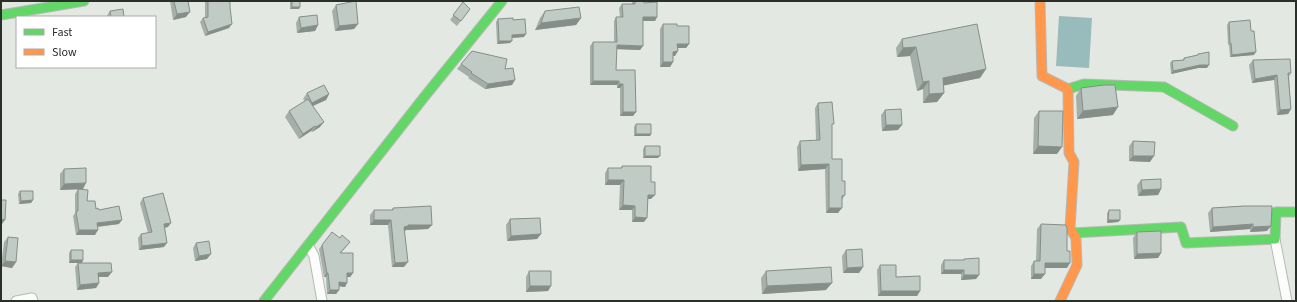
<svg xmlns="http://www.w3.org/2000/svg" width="1297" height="302" viewBox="0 0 1297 302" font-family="'Source Sans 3',sans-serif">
<rect width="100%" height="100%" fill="#e3e8e2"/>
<!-- water -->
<path fill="#98bbbc" d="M1059,16L1092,18L1089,68L1056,66Z"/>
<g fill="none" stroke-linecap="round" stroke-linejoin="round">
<!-- street casing -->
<g stroke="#b6bab5" stroke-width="11">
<path id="street" d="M1275,239L1287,301
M308,245L314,256L322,301
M16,301L32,298L33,301"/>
</g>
<!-- fast casing -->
<g stroke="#b6bab5" stroke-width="11">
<path id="fast" d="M1,15L84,1
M1068,89L1084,84L1164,87L1233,126
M1073,233L1181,227L1186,243L1275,239L1276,212H1296
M264,301L425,96L502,1"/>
</g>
<!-- slow casing -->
<g stroke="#b6bab5" stroke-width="11">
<path id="slow" d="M1040,1L1042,76L1068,89L1069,153L1074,162L1070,228L1076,238L1077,265L1060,301"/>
</g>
<!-- street -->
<use href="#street" stroke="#fbfcfb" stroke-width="9"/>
<!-- fast -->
<use href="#fast" stroke="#63d668" stroke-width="9"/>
<!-- slow -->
<use href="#slow" stroke="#ff974d" stroke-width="9"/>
</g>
<!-- wall -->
<path fill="#a5afa9" d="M170,1H188L186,17L173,20Z
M205,1H230L229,28L205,36L200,22L203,18H205Z
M290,1H300V7L299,9H290Z
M632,1H644V3L657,17L655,21H643V46L640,50L617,49L616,70L636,112L633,116H620V88H617V85H590V46L593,42H614V21L616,17H620L619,8L622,4H632Z
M463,2L470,9L457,26L450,20Z
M336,5L358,24L354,29L335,31L332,11Z
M110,11L124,17H106Z
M545,11L581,18L576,25L535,30L540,18Z
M299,17L318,25L315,31L297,33L296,23Z
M498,19L513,20L524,37L512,38L510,43L497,44L496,22Z
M1229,22L1251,31L1254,55L1230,57L1229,45H1228L1227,25Z
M663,24L677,26L689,44L686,48H678L675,56H673V62L670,67H660V29Z
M902,39L986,69L980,78L944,85V93L937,102L923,103V89L917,91L910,56L897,57L896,48Z
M1198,54L1207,68H1198L1171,74L1170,63L1172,61L1183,60L1184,58L1197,55Z
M1253,60L1291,73L1289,77L1291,109L1288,114L1277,115L1274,80L1252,83L1249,65Z
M461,64L505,69L512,85L485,89L468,78L469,77L457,69Z
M1081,88L1113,115L1077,119L1076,96Z
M307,93L329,94L326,100L313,106L320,127L312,132L311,131L299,139L285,117L289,111L305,101L303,99Z
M818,103L832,127V159L842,181L845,195L842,200L838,213H826L825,169L798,171L797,147L800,141H816L815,108Z
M885,110L898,130L882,131L881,115Z
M1039,111L1057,154H1033L1034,118Z
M636,124L651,134L650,136H634V127Z
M1133,141L1150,162L1129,161V146Z
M645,146L658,158H643V149Z
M622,166L651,182V199H648L644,222H632V210H619L620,185H605V173L608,168H621Z
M64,169L83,189L60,190V174Z
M1141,180L1161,189L1158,195L1138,196L1137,185Z
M78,189L87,201L96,209L119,224L98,227L95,235H76L73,216L75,213V194Z
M20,191L33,200L31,203L19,204L18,194Z
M143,198L168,227L165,228L164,247L139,250L138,238L141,234L148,233L140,203Z
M1244,206L1267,231L1250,232V229L1210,232L1208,213L1212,208Z
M393,208L432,225L428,229L406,230L405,231H404V267H392L388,225H370V215L374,210H392Z
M1109,210L1120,220L1118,222L1107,223V213Z
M510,219L541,234L537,239L507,241L506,225Z
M1041,224L1067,251V268H1045L1041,279H1031V266L1034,261H1036L1037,229Z
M1137,232L1161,253L1158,258L1134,259L1133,238Z
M8,237L16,262L12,268L1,266L4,242Z
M340,238L350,242L341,253L353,273L350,277H347V283L345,287L339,286V290L336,294H327L326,277H324L319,249L322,245Z
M196,243L207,259L195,261L193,248Z
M71,250L82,263L108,277H98L99,283L96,288L77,290L75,267L78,263H69V253Z
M846,250L863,267L859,273H843L842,256Z
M964,259L979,275L976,279L961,280V274H941V265L944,260H963Z
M880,265L896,277L920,291L917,296H878L877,270Z
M529,271L551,286L548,291L526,292V277Z
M766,271L826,290L762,294L761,278Z"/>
<!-- shaded-wall -->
<path fill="#868e8a" d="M408,1H445L444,2H408Z
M292,7H300L299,9H290Z
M190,12L186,17L173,20L177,14Z
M643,17H657L655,21H640Z
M581,18L576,25L535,30L541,23Z
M232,24L229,28L205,36L208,32Z
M358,24L354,29L335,31L339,26Z
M318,25L315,31L297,33L301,28Z
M526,34L524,37L510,38L512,35Z
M499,41H512L510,43L497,44Z
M677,44H689L686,48H674Z
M617,45L643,46L640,50L614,49Z
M916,47L910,56L897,57L903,48Z
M678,51L675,56H670L673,52Z
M1256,52L1254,55L1230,57L1232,55Z
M663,62H673L670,67H660Z
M1200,65H1209L1207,68H1198L1171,74L1173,71Z
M986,69L980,78L937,87L943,78Z
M1277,75L1274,80L1252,83L1255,79Z
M515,80L512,85L485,89L488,84Z
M593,81H619L617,85H590Z
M929,81L923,89L917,91L923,82Z
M619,84H623L620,88H617Z
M944,93L937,102L923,103L929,94Z
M329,94L326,100L308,108L312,103Z
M1118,107L1113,115L1077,119L1083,111Z
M1291,109L1288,114L1277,115L1280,110Z
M623,112H636L633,116H620Z
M324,122L320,127L312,132L316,127Z
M886,125H902L898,130L882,131Z
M315,126L311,131L299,139L303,134Z
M636,134H651L650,136H634Z
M1038,146L1062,147L1057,154H1033Z
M645,156H660L658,158H643Z
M1133,156H1154L1150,162L1129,161Z
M829,164L825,169L798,171L801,165Z
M608,180H624L620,185H605Z
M86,183L83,189L60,190L64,184Z
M1161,189L1158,195L1138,196L1142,190Z
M648,195H655L651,199H645Z
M33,200L31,203L19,204L21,201Z
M623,205L635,206L632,210H619Z
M829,208H842L838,213H826Z
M635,217L647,218L644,222H632Z
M1,219L5,220L2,224H1Z
M122,220L119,224L94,227L97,223Z
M374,220H391L388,225H370Z
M1108,220H1120L1118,222L1107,223Z
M171,223L168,227L161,228L164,224Z
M1253,224L1250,229L1210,232L1213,227Z
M408,225H432L428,229L406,230L405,231H400L404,227Z
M1271,226L1267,231L1250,232L1253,227Z
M79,230H98L95,235H76Z
M541,234L537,239L507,241L511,236Z
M167,243L164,247L139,250L142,246Z
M1161,253L1158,258L1134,259L1137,254Z
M211,254L207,259L195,261L199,256Z
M71,260H83L82,263H69Z
M5,261L16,262L12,268L1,266Z
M408,262L404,267H392L395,263Z
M1045,263H1070L1067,268H1041Z
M863,267L859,273H843L847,268Z
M944,270H964L961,274H941Z
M112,272L108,277H95L98,273Z
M327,273H328L326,277H324Z
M347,273H353L350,277H345Z
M1034,274H1045L1041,279H1031Z
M964,275H979L976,279L961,280Z
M339,282L347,283L345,287L336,286Z
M99,283L96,288L77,290L80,285Z
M832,283L826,290L762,294L767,286Z
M530,286H551L548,291L526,292Z
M330,290H339L336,294H327Z
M881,291H920L917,296H878Z"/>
<!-- building -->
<path fill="#c0cbc5" stroke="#868e8a" d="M174,1H188L190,12L177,14Z
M208,1H230V7L232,24L208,32L203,18L208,17Z
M292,1H300V7H292Z
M356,1L358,24L339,26L336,5Z
M635,1H644V3L657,2V17H643V46L617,45L616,70H635L636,112H623V84H619V81H593V42H617L616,17H623L622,4H635Z
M463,2L470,9L461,21L453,15Z
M579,7L581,18L541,23L545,11Z
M123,9L124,17H111L110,11Z
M317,15L318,25L301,28L299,17Z
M513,18V20L525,19L526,34L512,35V41H499L498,19Z
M1250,20L1251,31H1254L1256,52L1232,55L1231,43H1230L1229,22Z
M663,24H677V26H689V44H677L678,51L673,52V62H663Z
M977,24L986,69L943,78L944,93L929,94V81L923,82L916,47L903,48L902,39Z
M472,51L507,59L505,69L513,68L515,80L488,84L471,73L472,72L461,64Z
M1209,52V65H1200L1173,71L1172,61L1184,60V58L1198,55V54Z
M1290,59L1291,73H1288L1291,109L1280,110L1277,75L1255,79L1253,60Z
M324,85L329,94L312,103L307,93Z
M1104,85H1115L1118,107L1083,111L1081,88Z
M308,99L324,122L316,127L315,126L303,134L289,111Z
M832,102L834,124H832V159H842V181H845V195L842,196V208H829V164L801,165L800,141L820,140L818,103Z
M901,109L902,125H886L885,110Z
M1039,111H1063L1062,147L1038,146Z
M636,124H651V134H636Z
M1133,141L1155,142L1154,156H1133Z
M645,146H660V156H645Z
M622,166H651V182H655V195H648L647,218L635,217V206L623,205L624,180H608V168H622Z
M86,168V183L64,184V169Z
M1161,179V189L1142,190L1141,180Z
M78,189L88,190L87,201H95L96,209L98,208L99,210L119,206L122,220L97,223L98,230H79L76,212L78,211Z
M20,191H33V200L21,201Z
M163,193L171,223L164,224L167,243L142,246L141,234L152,232L143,198Z
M1,200H6L5,220L1,219Z
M431,206L432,225H408V226L404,227L408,262L395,263L391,220H374V210H393V208Z
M1244,206H1272L1271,226L1253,227V224L1213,227L1212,208Z
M1109,210H1120V220H1108Z
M540,218L541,234L511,236L510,219Z
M1041,224L1066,225L1067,228V251H1070V263H1045V274H1034V261H1040Z
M1161,231V253L1137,254V232Z
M332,232L340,238L342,235L350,242L340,253H353V273H347V283L339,282V290H330L328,273H327L322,245Z
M8,237L18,238L16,262L5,261Z
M209,241L211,254L199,256L196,243Z
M862,249L863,267L847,268L846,250Z
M71,250H83V260H71Z
M979,258V275H964V270H944V260H964V259Z
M78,263H111L112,272L98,273L99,283L80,285Z
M880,265H896V277L920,276V291H881Z
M831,267L832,283L767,286L766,271Z
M529,271H551V286H530Z"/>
<!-- border -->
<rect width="1297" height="302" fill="none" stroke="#2b2f2a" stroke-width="4"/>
<!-- legend -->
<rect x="16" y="16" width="140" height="52" fill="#ffffff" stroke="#aaacaa"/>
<rect x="24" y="29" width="20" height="6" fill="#63d668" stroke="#aaacaa"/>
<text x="52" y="36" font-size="12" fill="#2b2f2a">Fast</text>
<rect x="24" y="49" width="20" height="6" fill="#ff974d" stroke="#aaacaa"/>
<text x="52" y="56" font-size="12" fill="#2b2f2a">Slow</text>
</svg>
